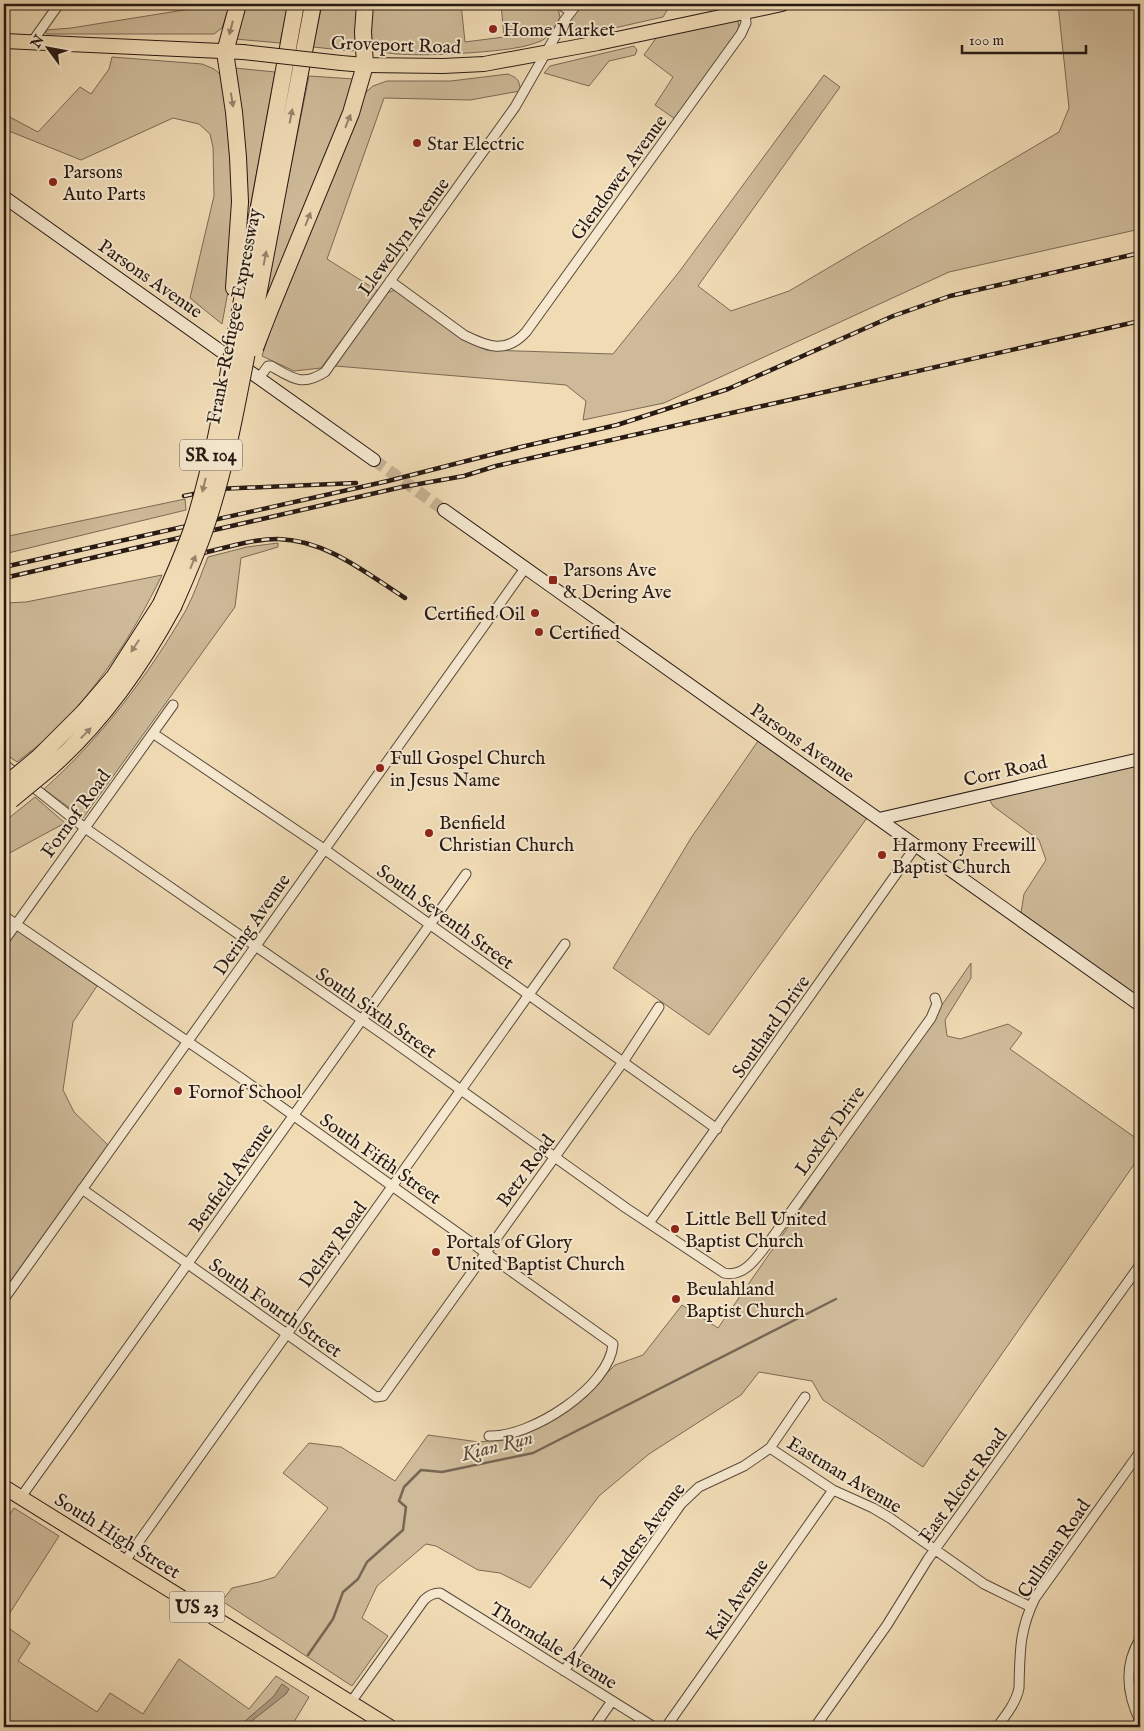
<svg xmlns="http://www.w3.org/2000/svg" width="1144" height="1731" viewBox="0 0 1144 1731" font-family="'IM FELL English',serif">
<rect width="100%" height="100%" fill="#f0dbb5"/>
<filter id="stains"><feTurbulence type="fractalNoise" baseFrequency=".004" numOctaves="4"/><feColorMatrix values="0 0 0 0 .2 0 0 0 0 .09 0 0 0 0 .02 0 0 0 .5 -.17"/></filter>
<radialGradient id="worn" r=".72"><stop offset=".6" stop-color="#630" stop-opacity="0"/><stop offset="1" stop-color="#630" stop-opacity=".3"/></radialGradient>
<!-- green -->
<path fill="#ceba99" stroke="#7a6a56" d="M195,4H230L222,28L214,34H46V30L71,28L203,7Z
M245,4H288L280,43L235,39Z
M322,4H359L356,50L352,51L313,47Z
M369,4H461L465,42L504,37L501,4H554L558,7L560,18C555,26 550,37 541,41C533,44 523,47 515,48C495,52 385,61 374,48C363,34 368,20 369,4Z
M584,4H671L663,17L579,36L572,34L568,28C569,17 577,11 584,4Z
M1058,4H1140V229L949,272L664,403L583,420L586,401L566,385L335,366L386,293L396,290L462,338L487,350L613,354L679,272L824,75L840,87L698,286L731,311L789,291L1059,132L1069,108Z
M738,20L739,29L675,119L655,105L673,77L644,55L656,38Z
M634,46L637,50L635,55L609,61L589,86L544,73L550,66Z
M112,57L202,64L214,69L221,75L226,91L231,159L233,217L229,286L222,324L190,298L214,196L213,147L210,134L199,124L173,118L81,160L4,129V114L38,132L80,87L91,94L109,69Z
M235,68L275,72L246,231L242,230Z
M508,74C518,78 520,81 520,91L470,100L384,98L327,259L378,291L321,368L294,371L262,356L285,286L358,104L366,92L373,86L387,81H451Z
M309,76L354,79L341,120L267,302L264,301Z
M185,499L186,510L4,554V537Z
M278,543V547L241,558L235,607L83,818L44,789C101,738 148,676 186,610C195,593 201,574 208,557L247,547Z
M162,575C133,635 96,692 47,738C38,746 27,754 17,762L4,753V603L26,602Z
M758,741L867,818L709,1035L613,968L691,838Z
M1140,763V997L1021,913L1024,894L1046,860L1039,840L993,806L988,797Z
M35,797L65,823L4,856V822Z
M17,930L97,986L73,1022L63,1090L74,1112L108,1145L4,1290V948Z
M971,963V978L945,1020L947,1036L960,1039L1008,1024L1022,1033L1010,1049L1140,1141V1156L923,1467L823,1400L812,1381L759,1372L741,1395L649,1454L599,1496L530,1588L500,1573L478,1570L436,1546L426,1544L377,1586L362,1618L388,1636L352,1686L222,1601L232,1588L259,1582L275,1577L328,1508L283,1473L309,1443L341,1447L395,1481L428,1435L479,1442L508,1439L549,1421L582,1398L615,1365L643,1355L682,1305L718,1328Z
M14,1508L59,1536L4,1622V1523Z
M4,1625L30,1643L18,1661L97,1712L110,1693L143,1714L179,1659L249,1709L276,1676L309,1697L291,1727H4Z"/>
<!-- water -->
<path fill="#ac997e" stroke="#776653" d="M282,1684L289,1689L286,1694L244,1727H238L273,1697Z"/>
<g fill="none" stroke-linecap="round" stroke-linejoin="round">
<!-- stream -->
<path stroke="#776653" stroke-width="2.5" d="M308,1655L333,1619L343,1592L358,1579L367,1562L403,1530L406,1507L399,1501L404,1487L421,1470L442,1472L533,1453L836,1299"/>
<!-- secondary-tunnel -->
<path stroke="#c8b495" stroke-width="12" stroke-dasharray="12 6" stroke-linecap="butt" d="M374,460L444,510"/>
<!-- street casing -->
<g stroke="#594a3c" stroke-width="11">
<path id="street" d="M560,4L571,12
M32,42L59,4
M390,281L464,335C488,347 506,354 526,332L741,34L746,23L745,12
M259,378L268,366H271C292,378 302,387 325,372L515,107L564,21L577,4
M154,734L324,849L717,1129
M4,764L85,828L384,1035L626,1208L724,1273C746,1278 759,1254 772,1238L931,1018L937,1004L935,998
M4,916L241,1078L613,1344C610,1387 530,1438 489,1436
M4,941L173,705
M82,1189L376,1397L383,1396L623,1062L659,1007
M649,1223L916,846
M4,1299L526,567
M770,1448L833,1490L873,1508L890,1518L984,1584L1031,1607
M21,1497L466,874
M125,1561L565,944
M1140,1639C1124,1665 1127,1694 1140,1721
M564,1671L681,1504L699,1487L744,1466L770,1448L805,1397
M351,1702L424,1600C429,1595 433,1593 440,1593L654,1727
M594,1727L612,1701
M666,1727L833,1490
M815,1727L887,1625L928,1559L1140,1265
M997,1727C1006,1715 1016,1703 1019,1688C1020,1652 1019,1631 1035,1598L1140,1452"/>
</g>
<!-- secondary casing -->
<g stroke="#271913" stroke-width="14">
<path id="secondary" d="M4,197L374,460
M444,510L1140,1005
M879,819L1140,759"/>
</g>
<!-- primary casing -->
<g stroke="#271913" stroke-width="16">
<path id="primary" d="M4,41L243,52
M341,63L365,65L443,66L484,64L598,43L782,4
M4,1487L390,1727"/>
</g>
<!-- highway casing -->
<g stroke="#271913" stroke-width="18">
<path id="highway" d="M234,288L240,202L238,157L234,112L225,52L238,4
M242,300L296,4
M256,306L313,4
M269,312L351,113L365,65L363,32L365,4
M39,757L84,712L114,677L161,604
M51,767C102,722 141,666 173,607"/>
</g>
<!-- street -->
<use href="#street" stroke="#f5e8cf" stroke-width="9"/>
<!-- secondary -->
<use href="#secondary" stroke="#f5e8cf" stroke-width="12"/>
<!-- primary -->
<use href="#primary" stroke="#f0dbb5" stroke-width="14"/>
<!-- highway -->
<use href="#highway" stroke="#f0dbb5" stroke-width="16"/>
<!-- rail casing -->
<g stroke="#271913" stroke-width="4.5">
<path id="rail" d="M184,496L218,489L356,483
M199,554C225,548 251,539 278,539C326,540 366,573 405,598
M4,567L388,481L521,447L617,425L728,389L893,316L950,296L1140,253
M4,578L402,487L464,476L496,466L1140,321"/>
</g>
<!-- rail -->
<use href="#rail" stroke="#f5e8cf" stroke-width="2.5" stroke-dasharray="8" stroke-linecap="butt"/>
<!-- primary-bridge casing -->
<g stroke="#271913" stroke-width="16" stroke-linecap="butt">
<path id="primary-bridge" d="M243,52L341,63"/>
</g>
<!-- highway-bridge casing -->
<g stroke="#271913" stroke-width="18" stroke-linecap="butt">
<path id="highway-bridge" d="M255,348L269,312
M161,604C173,577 186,549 195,520C217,448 228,373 242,300
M173,607C185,580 197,553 206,526C230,455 241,379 256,306
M4,786L39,757
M11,800L51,767"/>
</g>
<!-- primary-bridge -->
<use href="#primary-bridge" stroke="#f0dbb5" stroke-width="14"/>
<!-- highway-bridge -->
<use href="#highway-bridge" stroke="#f0dbb5" stroke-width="16"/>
</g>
<!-- one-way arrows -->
<defs><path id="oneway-solid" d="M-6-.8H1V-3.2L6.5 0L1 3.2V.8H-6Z" transform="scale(1.25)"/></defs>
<g fill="#96846c">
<use href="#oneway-solid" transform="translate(231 28) rotate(105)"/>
<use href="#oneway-solid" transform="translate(232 100) rotate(81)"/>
<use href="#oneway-solid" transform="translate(291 116) rotate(-79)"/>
<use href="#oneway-solid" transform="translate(348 121) rotate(-68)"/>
<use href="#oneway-solid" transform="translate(308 219) rotate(-68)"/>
<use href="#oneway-solid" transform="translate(265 258) rotate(-79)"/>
<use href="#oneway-solid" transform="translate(204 485) rotate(104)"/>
<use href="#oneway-solid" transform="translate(193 562) rotate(-68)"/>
<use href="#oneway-solid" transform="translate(135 646) rotate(123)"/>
<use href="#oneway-solid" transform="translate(86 733) rotate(-46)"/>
</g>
<!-- markers -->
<g fill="#8f2418" stroke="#f5e8cf" stroke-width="2">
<circle cx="493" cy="29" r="5"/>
<circle cx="417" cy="143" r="5"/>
<circle cx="53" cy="182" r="5"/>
<rect x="548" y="575" width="10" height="10" rx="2.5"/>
<circle cx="535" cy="613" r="5"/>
<circle cx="539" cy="632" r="5"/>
<circle cx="380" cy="768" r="5"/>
<circle cx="429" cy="833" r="5"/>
<circle cx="882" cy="855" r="5"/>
<circle cx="178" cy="1091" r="5"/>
<circle cx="675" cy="1229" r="5"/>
<circle cx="436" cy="1252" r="5"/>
<circle cx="676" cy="1299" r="5"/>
</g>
<g text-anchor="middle" stroke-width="4" stroke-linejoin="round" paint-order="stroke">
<!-- shield labels -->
<g fill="#f5e8cf" stroke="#65574b" stroke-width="1">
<rect x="180" y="439.5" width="62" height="31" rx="4"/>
<rect x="169.5" y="1591.5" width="55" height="31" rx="4"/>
</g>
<g font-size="18" font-weight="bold" fill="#271913">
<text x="211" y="461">SR 104</text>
<text x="197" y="1613">US 23</text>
</g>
<!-- poi labels -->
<g font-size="19" fill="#271913" stroke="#f5e8cf" text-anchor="start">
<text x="503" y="36">Home Market</text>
<text x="427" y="150">Star Electric</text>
<text x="63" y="178">Parsons<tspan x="63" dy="22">Auto Parts</tspan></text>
<text x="563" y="576">Parsons Ave<tspan x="563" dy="22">&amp; Dering Ave</tspan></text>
<text x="525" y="620" text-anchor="end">Certified Oil</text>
<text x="549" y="639">Certified</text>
<text x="390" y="764">Full Gospel Church<tspan x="390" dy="22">in Jesus Name</tspan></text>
<text x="439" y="829">Benfield<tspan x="439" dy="22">Christian Church</tspan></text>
<text x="892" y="851">Harmony Freewill<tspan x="892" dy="22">Baptist Church</tspan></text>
<text x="188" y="1098">Fornof School</text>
<text x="685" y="1225">Little Bell United<tspan x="685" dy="22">Baptist Church</tspan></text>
<text x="446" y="1248">Portals of Glory<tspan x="446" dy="22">United Baptist Church</tspan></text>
<text x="686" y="1295">Beulahland<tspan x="686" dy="22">Baptist Church</tspan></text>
</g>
<!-- street labels -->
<g font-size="19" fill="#271913" stroke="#f5e8cf">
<text transform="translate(396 44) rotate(2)" y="7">Groveport Road</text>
<text transform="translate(618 177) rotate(-54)" y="7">Glendower Avenue</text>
<text transform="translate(403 236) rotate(-54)" y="7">Llewellyn Avenue</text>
<text transform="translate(151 278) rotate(35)" y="7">Parsons Avenue</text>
<text transform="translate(233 316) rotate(-79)" y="7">Frank-Refugee Expressway</text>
<text transform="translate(803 742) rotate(35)" y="7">Parsons Avenue</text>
<text transform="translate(1005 770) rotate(-13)" y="7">Corr Road</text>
<text transform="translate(75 813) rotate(-54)" y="7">Fornof Road</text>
<text transform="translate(446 916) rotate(36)" y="7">South Seventh Street</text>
<text transform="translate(251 924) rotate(-55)" y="7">Dering Avenue</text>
<text transform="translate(377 1012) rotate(35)" y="7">South Sixth Street</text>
<text transform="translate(770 1026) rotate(-55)" y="7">Southard Drive</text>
<text transform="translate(829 1130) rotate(-54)" y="7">Loxley Drive</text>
<text transform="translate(381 1158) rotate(35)" y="7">South Fifth Street</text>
<text transform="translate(525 1170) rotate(-54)" y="7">Betz Road</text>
<text transform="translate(230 1177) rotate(-54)" y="7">Benfield Avenue</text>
<text transform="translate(332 1244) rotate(-54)" y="7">Delray Road</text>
<text transform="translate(276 1307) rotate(35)" y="7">South Fourth Street</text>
<text transform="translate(845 1474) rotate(31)" y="7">Eastman Avenue</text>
<text transform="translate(962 1485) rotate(-54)" y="7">East Alcott Road</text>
<text transform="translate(118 1535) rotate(32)" y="7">South High Street</text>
<text transform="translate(642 1535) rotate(-53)" y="7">Landers Avenue</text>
<text transform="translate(1053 1548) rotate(-56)" y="7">Cullman Road</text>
<text transform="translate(736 1599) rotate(-55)" y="7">Kail Avenue</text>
<text transform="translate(554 1645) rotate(32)" y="7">Thorndale Avenue</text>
</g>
<!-- water labels -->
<g font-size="20" font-style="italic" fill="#5c4c3e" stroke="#f5e8cf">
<text transform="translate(497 1445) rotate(-14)" y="7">Kian Run</text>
</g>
</g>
<!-- margin -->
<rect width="1144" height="1731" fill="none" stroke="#f0dbb5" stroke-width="20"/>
<rect x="5" y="5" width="1134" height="1721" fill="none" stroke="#271913" stroke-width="2.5"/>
<rect x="10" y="10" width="1124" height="1711" fill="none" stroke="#271913"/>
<!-- north arrow -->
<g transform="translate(48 48) rotate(302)" stroke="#f5e8cf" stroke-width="4" paint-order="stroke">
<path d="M0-4L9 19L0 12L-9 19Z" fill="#271913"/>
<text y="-8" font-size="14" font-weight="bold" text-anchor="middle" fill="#271913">N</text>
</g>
<!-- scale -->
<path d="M962 45v8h124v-8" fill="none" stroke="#271913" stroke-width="2.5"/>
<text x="969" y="45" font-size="15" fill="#271913" stroke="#f5e8cf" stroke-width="4" paint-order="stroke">100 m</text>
<rect width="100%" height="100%" filter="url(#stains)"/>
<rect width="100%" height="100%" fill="url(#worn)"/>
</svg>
